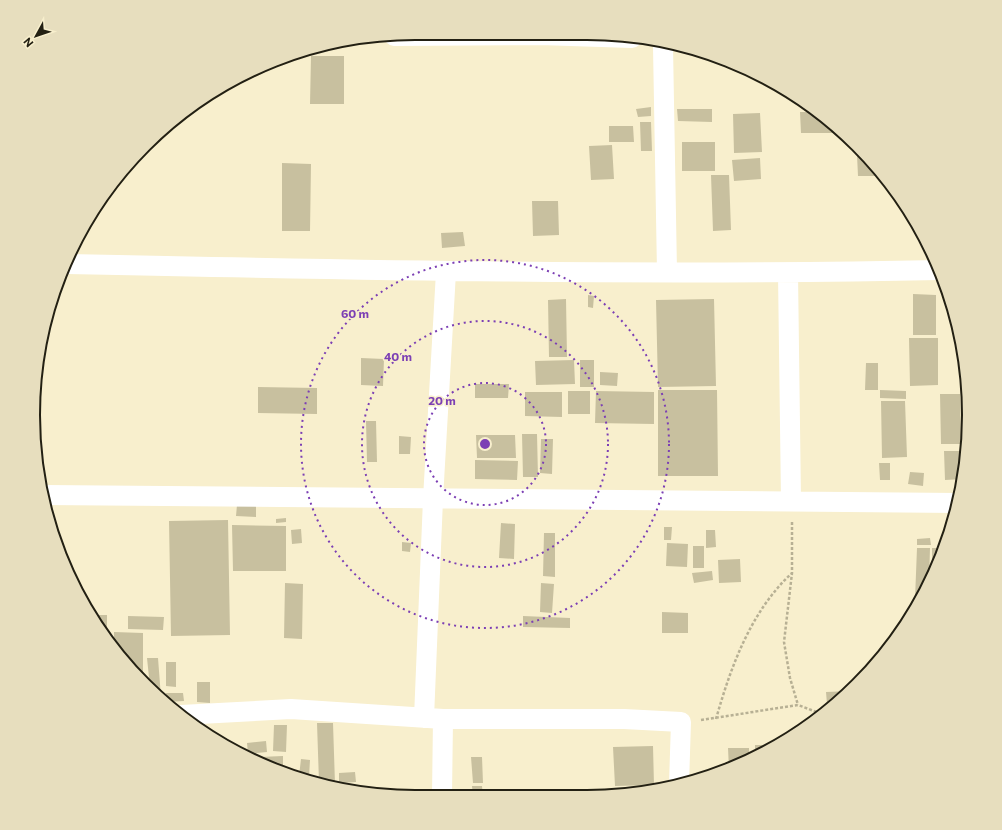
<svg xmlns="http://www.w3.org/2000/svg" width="1002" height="830" viewBox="0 0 1002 830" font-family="Commissioner,sans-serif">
<rect width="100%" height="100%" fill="#f8efcd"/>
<!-- building -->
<path fill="#c8c09f" d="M311,56H344V104H310Z
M651,107V116L638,117L636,109Z
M677,109H712V122L678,121Z
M800,112H817L842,133H801Z
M760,113L762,152L734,153L733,114Z
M640,122H651L652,151H641Z
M609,126H633L634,142H609Z
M682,142H715V171H682Z
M612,145L614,179L591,180L589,146Z
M857,155H865L882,176H858Z
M760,158L761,179L734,181L732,160Z
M282,163L311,164L310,231H282Z
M711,175H729L731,230L713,231Z
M532,201H558L559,235L533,236Z
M463,232L465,246L442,248L441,233Z
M913,294L936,295V335H913Z
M588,295L594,296L593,308L588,307Z
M566,299L567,357H549L548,300Z
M714,299L716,386L658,387L656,300Z
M909,338H938V385L910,386Z
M361,358L384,359L383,386L361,385Z
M574,360L575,384L536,385L535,361Z
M580,360H594V387H580Z
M866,363H878V390H865Z
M600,372L618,373L617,386L600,385Z
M475,384H509L508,398H475Z
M258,387L317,388V414L258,413Z
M658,390H717L718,476H658Z
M880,390L906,391V399L880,398Z
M964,390H966L969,415L966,444H964Z
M568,391H590V414H568Z
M596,391L654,392V424L595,423Z
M525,392H562V417L525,416Z
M940,394H960L961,444H941Z
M881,401H905L907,457L882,458Z
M366,421H376L377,462H367Z
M522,434H537L538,477H523Z
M476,435H515L516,458H477Z
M399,436L411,437L410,454H399Z
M541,439H553L552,474L540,473Z
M944,451H965L963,479L945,480Z
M475,460L518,461L517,480L475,479Z
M879,463H890V480H880Z
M910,472L924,473L923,486L908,484Z
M237,505L256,506V517L236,516Z
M286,518V522L276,523V519Z
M228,520L230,635L171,636L169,521Z
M501,523L515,524L514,559L499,558Z
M232,525L286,526V571H233Z
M946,525H951L947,538Z
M664,527H672L671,540H664Z
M301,529L302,543L292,544L291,530Z
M706,530H715L716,547L706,548Z
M544,533H555V577L543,576Z
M930,538L931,545H917V539Z
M402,542L411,543L410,552L402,551Z
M667,543L688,544L687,567L666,566Z
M693,546H704V568H693Z
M917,548H930L929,582L919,599H915Z
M932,548H941L940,561L932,576Z
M740,559L741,582L719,583L718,560Z
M712,571L713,580L694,583L692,573Z
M285,583L303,584L302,639L284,638Z
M541,583L554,584L552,613L540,612Z
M662,612L688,613V633H662Z
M91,615H107V638L98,627Z
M128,616L164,617L163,630L128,629Z
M523,616L570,618V628L523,627Z
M114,632L143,633V679L114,646Z
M147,658H158L161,697H159L150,687Z
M166,662H176V687L166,686Z
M197,682H210V703L197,702Z
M850,691L834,704H827L826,692Z
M166,693H183L184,701L167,702Z
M317,723H333L335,784L319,782Z
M274,725H287L286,752L273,751Z
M266,741L267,752L248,754L247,743Z
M755,745H776L755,756Z
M653,746L654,785L615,786L613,747Z
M728,748H749V760L729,769Z
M283,756V773L261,762L260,757Z
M471,757H482L483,783H473Z
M301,759L310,760L309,777L299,776Z
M355,772L356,782L339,783V773Z
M472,786H482L483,797H473Z"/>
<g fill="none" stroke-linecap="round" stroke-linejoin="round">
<!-- path -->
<path stroke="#b7b094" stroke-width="2.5" stroke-dasharray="3 2" stroke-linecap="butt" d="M792,522V573L784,642L790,678L798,705
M716,719C731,666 751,611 792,573
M701,720L798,705L822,714"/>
<!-- street -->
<path stroke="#fff" stroke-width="20" d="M394,36L540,35L632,38
M663,46L667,272
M67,264C358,270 649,276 940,270
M788,273L791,501
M44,495L958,503
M181,715L291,709L443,719H624L681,722L679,784
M424,718L433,499L446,272
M442,796L443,719"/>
</g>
<!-- distance rings -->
<g fill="none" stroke="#7c3fb4" stroke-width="2" stroke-dasharray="2 4">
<circle cx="485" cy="444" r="61"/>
<circle cx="485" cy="444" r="123"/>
<circle cx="485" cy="444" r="184"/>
</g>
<!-- crop -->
<path d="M0 0H1002V830H0ZM415 40H587A375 375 0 0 1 962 415V415A375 375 0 0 1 587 790H415A375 375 0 0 1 40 415V415A375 375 0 0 1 415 40Z" fill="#e7debe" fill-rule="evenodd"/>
<path fill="none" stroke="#232013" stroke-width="2" d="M415 40H587A375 375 0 0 1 962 415V415A375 375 0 0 1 587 790H415A375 375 0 0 1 40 415V415A375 375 0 0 1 415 40Z"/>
<circle cx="485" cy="444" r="6" fill="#7c3fb4" stroke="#f8efcd" stroke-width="2"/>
<g font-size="12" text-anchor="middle" font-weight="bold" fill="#7c3fb4" stroke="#f8efcd" stroke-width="3" stroke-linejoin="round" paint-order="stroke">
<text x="355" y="318">60 m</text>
<text x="398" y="361">40 m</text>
<text x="442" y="405">20 m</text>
</g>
<!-- north arrow -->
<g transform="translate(36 36) rotate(230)" stroke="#f8efcd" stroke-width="3" paint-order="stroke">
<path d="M0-3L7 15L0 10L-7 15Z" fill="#232013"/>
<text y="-6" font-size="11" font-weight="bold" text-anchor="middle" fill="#232013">N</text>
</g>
</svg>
